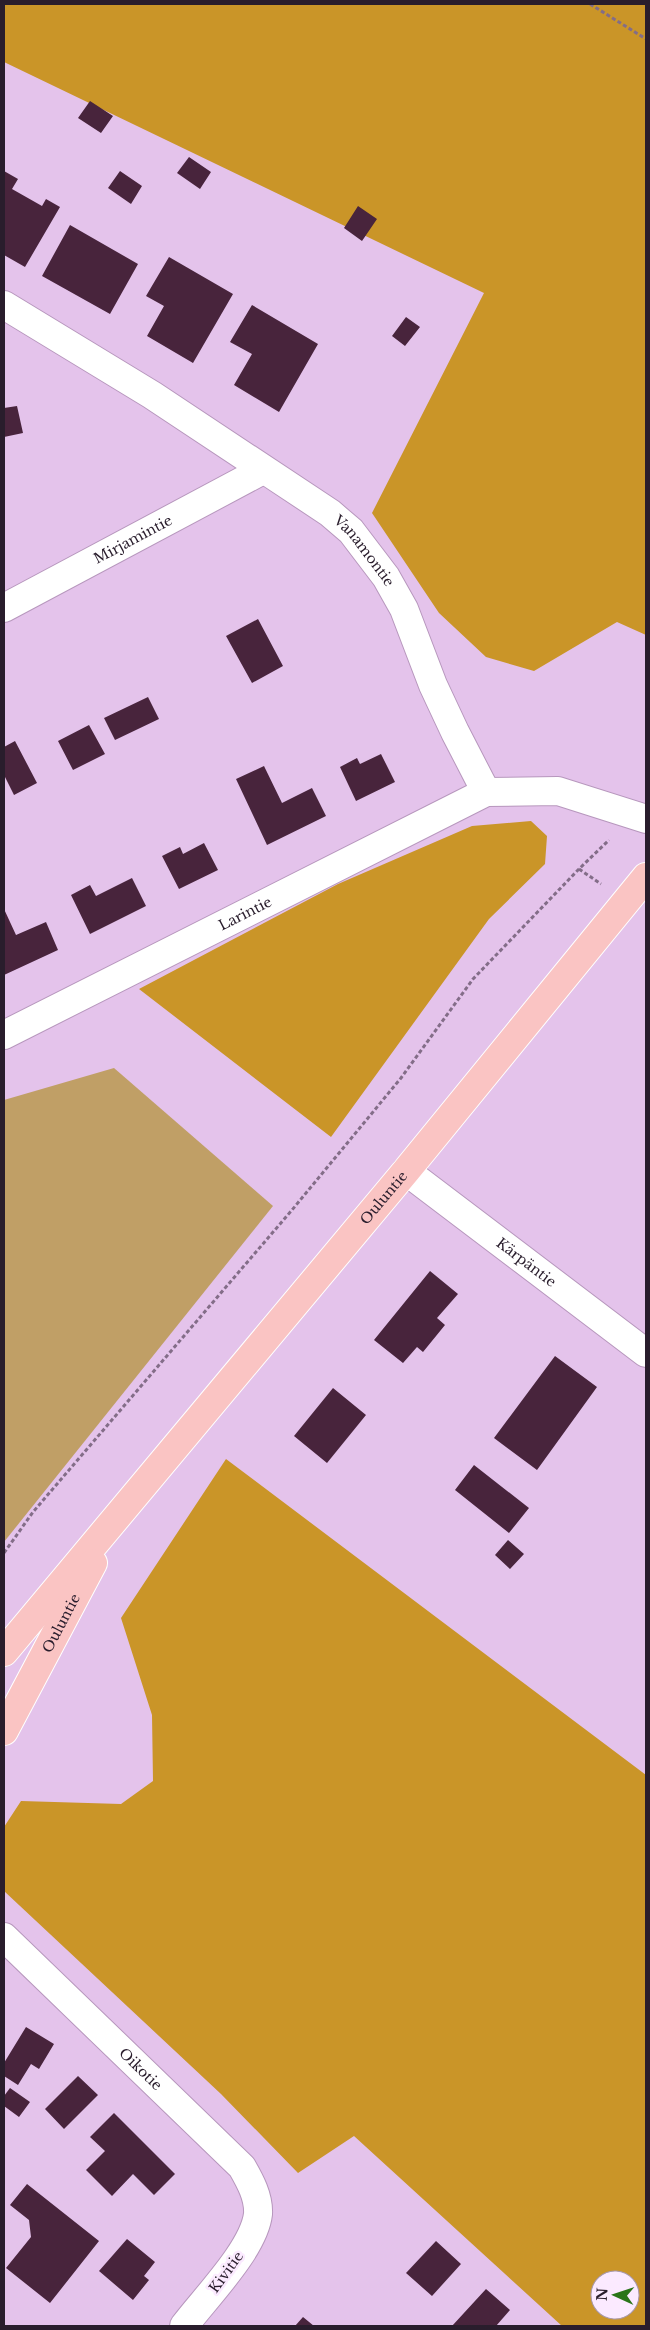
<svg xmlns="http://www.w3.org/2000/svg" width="650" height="2330" viewBox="0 0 650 2330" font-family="'Libre Baskerville',serif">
<rect width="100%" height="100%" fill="#e4c3eb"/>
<!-- green -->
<path fill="#c09f66" d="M114,1068L273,1206L4,1542V1100Z"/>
<!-- forest -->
<path fill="#ca9528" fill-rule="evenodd" d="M4,4H646V635L617,622L534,671L486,657L439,613L372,513L484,293L4,62Z
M531,821L547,836L545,864L489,919L331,1137L139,989L338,884L472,826Z
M226,1459L646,1775V2326H562L354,2136L298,2173L221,2094L4,1891V1827L21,1801L121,1804L153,1781L152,1715L121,1618ZM600,2280H630V2310H600Z"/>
<!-- building -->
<path fill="#48243c" d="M90,101L113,116L101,133L78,118Z
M189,157L211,172L200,189L177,173Z
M4,171L18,179L12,189L42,206L46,199L60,207L25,267L4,255Z
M120,171L142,186L131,204L108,188Z
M358,206L377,219L362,241L344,228Z
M70,225L138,264L110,314L42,276Z
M169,257L233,294L193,363L147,336L164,306L146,296Z
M252,305L318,344L279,412L234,385L252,354L230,342Z
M406,317L420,327L405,346L392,336Z
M17,406L23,433L4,437V408Z
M258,619L283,666L252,683L226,636Z
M148,697L159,719L115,740L104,718Z
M89,725L105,754L73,770L58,741Z
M15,741L37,783L14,795L4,775V747Z
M381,754L395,782L356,801L340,767L357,758L360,764Z
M264,766L282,803L312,788L326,816L267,845L236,779Z
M204,843L218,870L179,889L162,856L180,847L183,854Z
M132,878L146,906L90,934L71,895L90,885L96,896Z
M4,909L16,935L46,922L58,950L4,975Z
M430,1271L458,1294L437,1318L445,1325L423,1352L417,1347L403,1363L374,1340Z
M555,1356L597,1387L537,1470L494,1438Z
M333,1388L366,1415L327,1463L294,1436Z
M474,1465L529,1508L509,1533L455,1490Z
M508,1540L524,1554L510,1569L495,1555Z
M26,2027L54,2044L39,2069L31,2064L18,2085L4,2076V2063Z
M78,2076L98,2095L64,2129L45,2109Z
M10,2088L30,2102L19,2117L4,2106V2096Z
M114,2113L175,2174L154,2195L133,2174L112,2196L86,2170L105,2151L90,2137Z
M27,2184L99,2241L50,2303L6,2268L31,2237L29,2220L10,2205Z
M127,2239L155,2262L144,2276L149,2280L133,2300L99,2271Z
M436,2241L461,2264L432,2296L406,2273Z
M486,2289L510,2310L496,2326H452Z
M303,2317L314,2326H295Z"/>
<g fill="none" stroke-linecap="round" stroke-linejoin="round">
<!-- minor casing -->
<g stroke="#b797bd" stroke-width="30">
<g id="minor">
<path id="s1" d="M4,305L152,395L330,513L351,531L386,577L404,609L433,685L455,732L486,792"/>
<path id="s2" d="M4,608L263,470"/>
<path id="s3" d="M4,1035L486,792L558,791L646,819"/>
<path id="s4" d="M406,1171L646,1353"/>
<path id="s5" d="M4,1937L242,2167C250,2181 259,2197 258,2214C254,2249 205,2298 184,2326"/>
</g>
</g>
<!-- major casing -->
<g stroke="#fff" stroke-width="30">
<g id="major">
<path id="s6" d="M4,1652L406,1171L646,877"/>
<path id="s7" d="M4,1731L93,1563"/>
</g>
</g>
<!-- path -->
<path stroke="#836d88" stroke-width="3" stroke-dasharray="4 2.5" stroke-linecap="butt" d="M590,4L646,39
M579,869L601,884
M4,1553L33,1512L292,1210L401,1078L473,979L579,869L609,840"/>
<!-- minor -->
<use href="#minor" stroke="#fff" stroke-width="28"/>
<!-- major -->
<use href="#major" stroke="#fac4c3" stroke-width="28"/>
</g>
<g text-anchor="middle" stroke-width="5" stroke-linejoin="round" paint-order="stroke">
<!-- street labels -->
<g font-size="14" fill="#291d2c" stroke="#fbeaff">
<text dy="5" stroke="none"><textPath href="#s2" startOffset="146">Mirjamintie</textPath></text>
<text dy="5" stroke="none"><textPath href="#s1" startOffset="438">Vanamontie</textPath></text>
<text dy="5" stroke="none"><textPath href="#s3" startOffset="270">Larintie</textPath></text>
<text dy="5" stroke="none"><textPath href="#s6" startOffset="592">Ouluntie</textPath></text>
<text dy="5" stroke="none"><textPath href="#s4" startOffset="151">Kärpäntie</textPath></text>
<text dy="5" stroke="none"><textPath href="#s7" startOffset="122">Ouluntie</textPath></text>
<text dy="5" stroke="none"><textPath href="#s5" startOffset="190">Oikotie</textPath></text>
<text transform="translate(226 2272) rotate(-54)" y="5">Kivitie</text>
</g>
</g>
<!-- border -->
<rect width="650" height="2330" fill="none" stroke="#291d2c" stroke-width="10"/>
<!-- north arrow -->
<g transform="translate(615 2295) rotate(273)"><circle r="24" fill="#fbeaff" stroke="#a798ab"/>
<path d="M0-4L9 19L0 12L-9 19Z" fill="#2a7519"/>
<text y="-8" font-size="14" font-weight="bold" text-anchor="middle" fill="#291d2c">N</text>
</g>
</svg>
